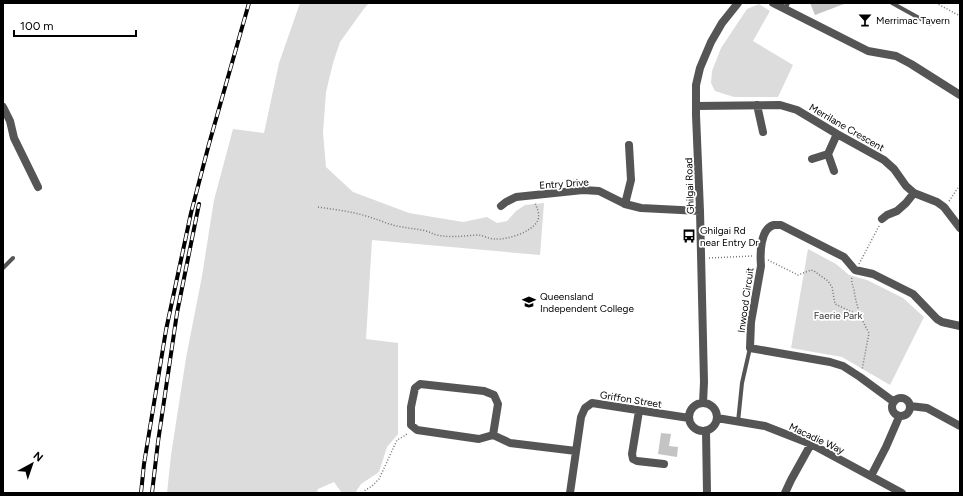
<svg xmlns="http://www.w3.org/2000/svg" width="963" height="496" viewBox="0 0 963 496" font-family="Figtree,sans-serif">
<rect width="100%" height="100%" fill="#fff"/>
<!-- green -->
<path fill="#dcdcdc" d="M300,3H369L363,10L340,42L333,63L326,92L323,133L326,167L353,192L409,213L463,222L487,217L497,223L507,221L516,211L525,205L544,203L540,255L372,240L366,339L398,343V434L387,447L379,472L361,484L355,493H342L334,482L318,489L317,493H167L171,455L186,358L202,276L214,200L233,129L264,133L279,63Z
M759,4L770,11L753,41L793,65L778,97H734L715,91L711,83L712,71L721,48L747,9Z
M808,249L836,264L849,275L867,280L903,298L924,317L890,385L842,357L791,348Z"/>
<!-- building -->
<path fill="#c4c4c4" d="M810,3H844V4L815,15Z
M661,433L671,434L669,446L678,447L677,457L658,454Z"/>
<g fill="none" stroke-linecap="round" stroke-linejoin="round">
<!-- path -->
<path stroke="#777" stroke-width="1.5" stroke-dasharray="1 2" stroke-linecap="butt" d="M936,3L960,16
M949,201L960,185
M318,207C337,210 357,212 375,219C380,220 385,223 390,224C401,228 414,228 426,231C430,232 433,234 437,235C451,238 463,236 477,235C483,235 489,239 495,239C507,240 533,232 538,220C540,214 537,208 535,203
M709,258L753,256
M768,260L798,275L811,270L814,271L828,281L832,287L835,304L861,316
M859,264L879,226
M852,278C851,282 853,285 854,290C856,305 861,319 869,333L862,370
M363,493L364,491L372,486L379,479L397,440L406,435L407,433"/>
<!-- lane -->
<path stroke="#555" stroke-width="4" d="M892,3L930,24
M785,9L788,3
M3,268L13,258
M738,422L742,383L750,348"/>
<!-- street -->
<path stroke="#555" stroke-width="8" d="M773,3L868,51L896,56L911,64L960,95
M757,105L763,132
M696,106L780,105L797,110L837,134L884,160L894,169L906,186L914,193L937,202L944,207L960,228
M3,107L10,121L14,138L38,187
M828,154L834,171
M812,159L828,154L837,134
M625,204L631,180L629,145
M501,206L506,202L516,197L583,190L599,191L625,204L641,208L700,211
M882,219L887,215L897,211L906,203L914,193
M892 407a9 9 0 1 1 18 0a9 9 0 1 1-18 0Z
M894,402L860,377L843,366L830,362L750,348L751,322L761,266C760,254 760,228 774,225C776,225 779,225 781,225L844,257L855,270L873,274L913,294L937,319L942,322L960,326
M703,403L704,382L700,211L696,115V85L700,68L711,42L722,23L738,3
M689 417a14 14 0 1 1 28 0a14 14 0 1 1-28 0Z
M910,406L927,408L960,426
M639,411L632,454L633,459L637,461L664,464
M717,418L765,426L811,444L902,493
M706,431L707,493
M493,435L498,404L494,395L484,391L420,384L415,388L411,407V425L417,430L479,439L493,435L510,443L576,451
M871,476L886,447L899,417
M570,493L581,417L585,408L592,403L689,418
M785,493L791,480L811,444"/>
<!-- rail casing -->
<g stroke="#000" stroke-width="4">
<path id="rail" d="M141,493L144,464L166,330L191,213L209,144L249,3
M152,493L158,442L177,313L199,204"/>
</g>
<!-- rail -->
<use href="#rail" stroke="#fff" stroke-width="2.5" stroke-dasharray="8" stroke-linecap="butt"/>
</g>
<!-- icons -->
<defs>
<g id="bar-bare" transform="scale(1.08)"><path d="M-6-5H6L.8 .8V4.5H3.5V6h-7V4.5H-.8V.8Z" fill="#000" stroke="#fff" stroke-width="2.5" paint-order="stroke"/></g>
<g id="bus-bare" transform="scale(1.08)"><path d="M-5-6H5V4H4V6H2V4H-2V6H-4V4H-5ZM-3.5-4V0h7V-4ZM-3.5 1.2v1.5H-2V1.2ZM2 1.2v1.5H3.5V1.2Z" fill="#000" stroke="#fff" stroke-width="2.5" paint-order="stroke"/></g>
<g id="school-bare" transform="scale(1.08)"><path d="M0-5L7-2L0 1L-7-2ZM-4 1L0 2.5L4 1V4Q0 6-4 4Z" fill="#000" stroke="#fff" stroke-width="2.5" paint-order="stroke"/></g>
</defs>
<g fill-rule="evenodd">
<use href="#bar-bare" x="865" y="20"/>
<use href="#bus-bare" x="689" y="236"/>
<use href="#school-bare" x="529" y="302"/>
</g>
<g text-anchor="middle" stroke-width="3.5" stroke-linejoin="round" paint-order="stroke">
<!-- poi labels -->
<g font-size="10" fill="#000" stroke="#fff" text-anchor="start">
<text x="876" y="24">Merrimac Tavern</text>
<text x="700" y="234">Ghilgai Rd<tspan x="700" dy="12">near Entry Dr</tspan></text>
<text x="540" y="300">Queensland<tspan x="540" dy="12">Independent College</tspan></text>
</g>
<!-- street labels -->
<g font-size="10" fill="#000" stroke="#fff">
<text transform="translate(847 127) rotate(30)" y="4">Merrilane Crescent</text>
<text transform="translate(564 183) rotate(-4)" y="4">Entry Drive</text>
<text transform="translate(689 186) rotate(-92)" y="4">Ghilgai Road</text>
<text transform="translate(745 300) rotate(-82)" y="4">Inwood Circuit</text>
<text transform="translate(631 399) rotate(9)" y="4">Griffon Street</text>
<text transform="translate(817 438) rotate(25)" y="4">Macadie Way</text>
</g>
<!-- park labels -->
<g font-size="10" fill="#333" stroke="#fff">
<text x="838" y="319">Faerie Park</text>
</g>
</g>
<!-- border -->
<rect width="963" height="496" fill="none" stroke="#000000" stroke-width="8"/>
<!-- north arrow -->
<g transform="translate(32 464) rotate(40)" stroke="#ffffff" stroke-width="3" paint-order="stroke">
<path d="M0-3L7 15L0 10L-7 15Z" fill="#000000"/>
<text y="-6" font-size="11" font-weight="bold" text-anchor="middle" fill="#000000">N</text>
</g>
<!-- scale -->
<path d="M14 30v6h122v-6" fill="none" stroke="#000000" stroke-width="2"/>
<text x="20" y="30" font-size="12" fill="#000000" stroke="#ffffff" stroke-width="3" paint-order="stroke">100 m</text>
</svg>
